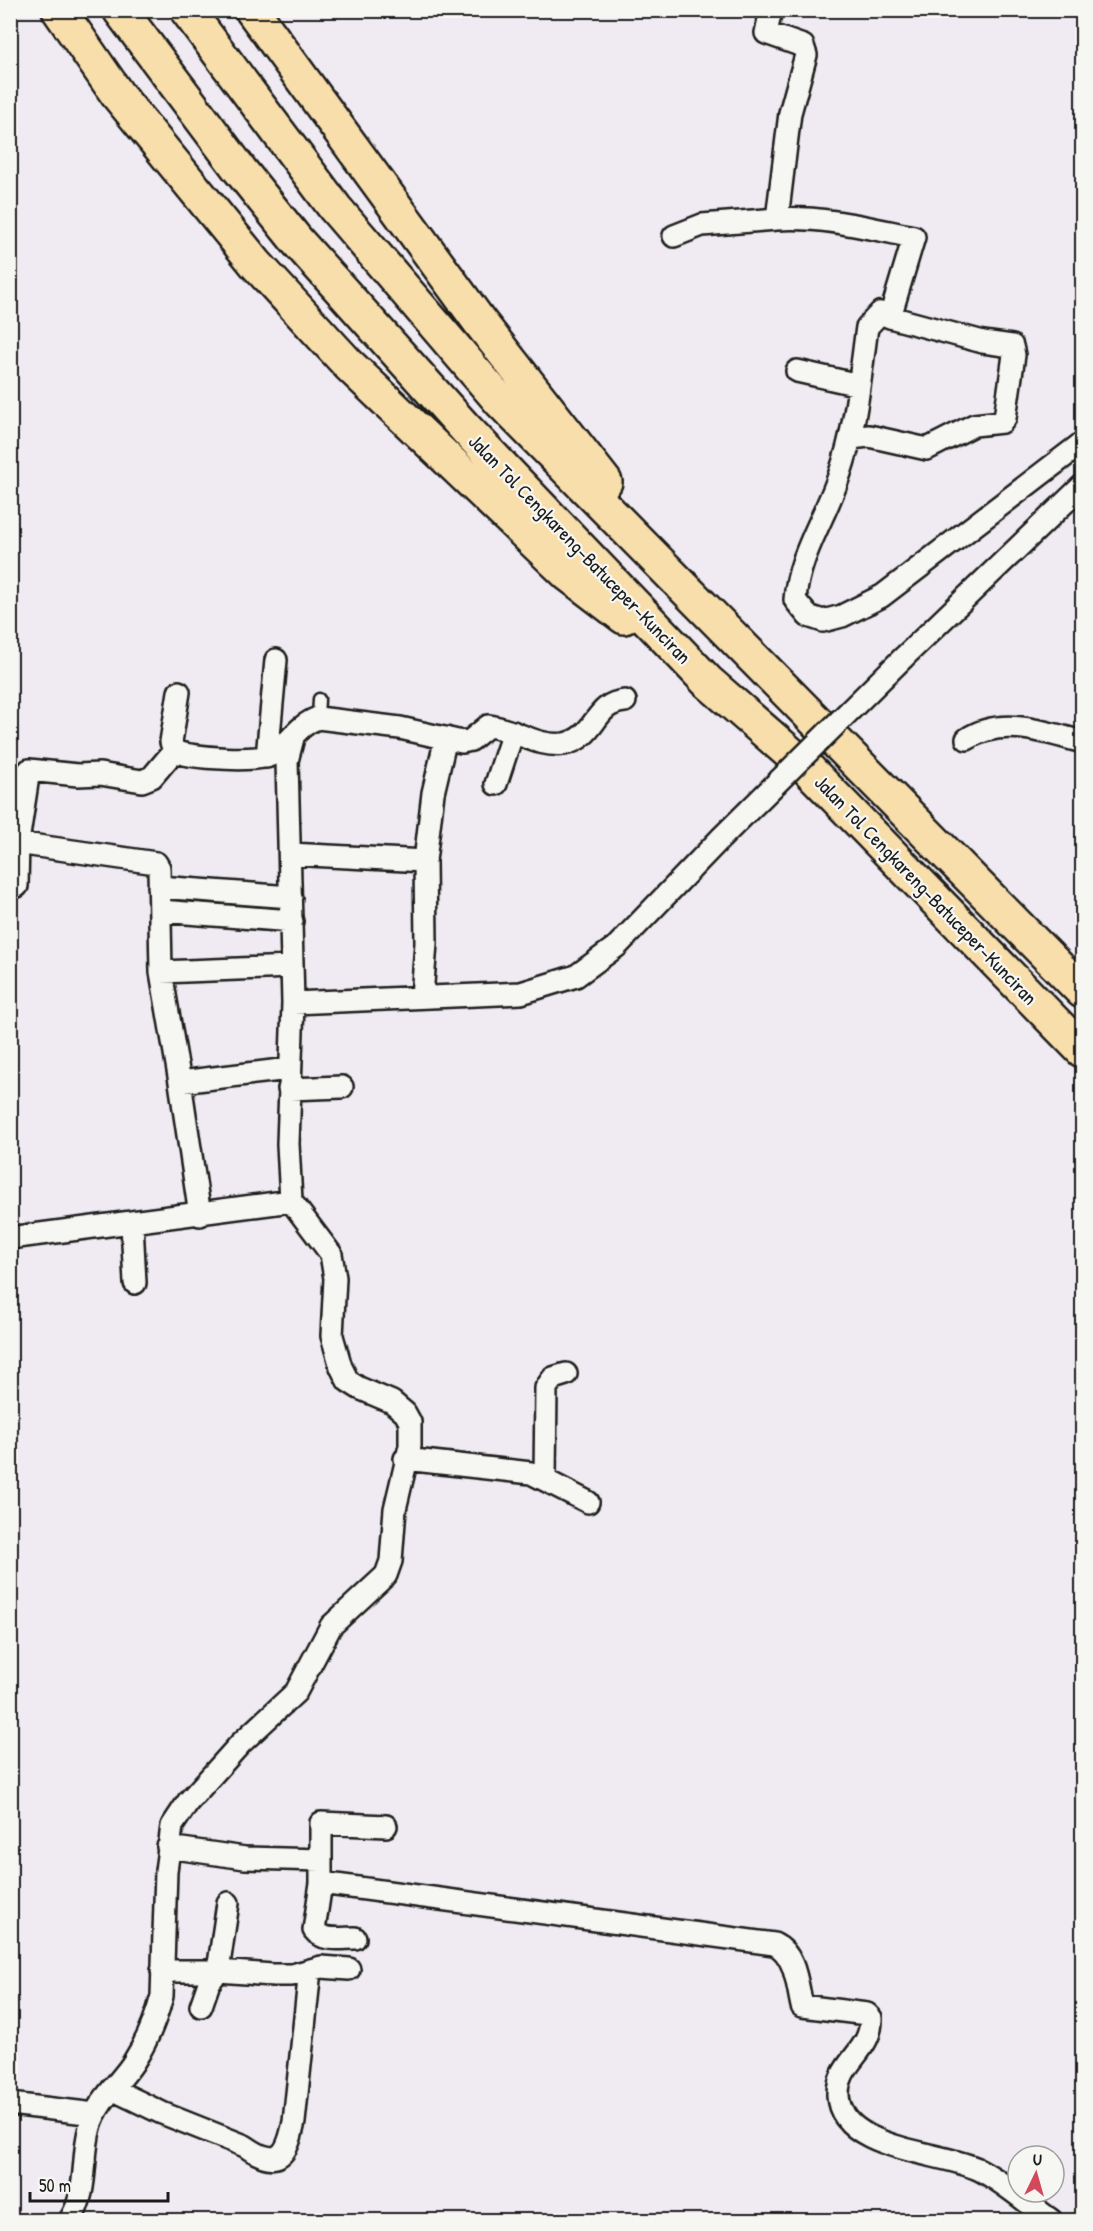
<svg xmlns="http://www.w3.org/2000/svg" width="1093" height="2231" viewBox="0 0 1093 2231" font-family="'Patrick Hand',sans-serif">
<rect width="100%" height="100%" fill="#f0ebf2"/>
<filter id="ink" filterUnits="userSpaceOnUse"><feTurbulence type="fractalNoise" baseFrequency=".0167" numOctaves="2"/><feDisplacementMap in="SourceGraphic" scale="12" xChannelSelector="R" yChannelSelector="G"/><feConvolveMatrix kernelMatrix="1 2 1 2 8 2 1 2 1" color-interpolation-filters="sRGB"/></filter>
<g filter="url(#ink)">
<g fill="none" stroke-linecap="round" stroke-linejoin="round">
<!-- lane casing -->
<g stroke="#1c1c1c" stroke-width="15">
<path id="lane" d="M318,718L319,699"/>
</g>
<!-- street casing -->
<g stroke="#1c1c1c" stroke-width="26">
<path id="street" d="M771,10L766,33L803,46L806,55L790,113L777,219C823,216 869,228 914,237L890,317L880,313L867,327C860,378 856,428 839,476C825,518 798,556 795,600L808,616L823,621L842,616L882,596L1082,443
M674,236L702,225L777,219
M797,371L859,385
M851,438L869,436L927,449L974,425L1002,422L1005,418L1014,355L1012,346L983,342L890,317
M904,657L1082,486
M967,739C1001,716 1046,732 1082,742
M174,751C189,758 263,763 276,753C290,741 300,724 318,718L400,728L462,742L471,740L488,726C513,728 538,748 564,744C597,738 593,703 625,701
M174,751L171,742L179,692
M267,757L276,660
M496,784L513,732
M10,842L156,863L159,868L161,972L180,1082
M290,854L425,861
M17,886L18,842L29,770L78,775L100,774L142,781L152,777L174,751
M159,887L291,897
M160,911L292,921
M161,972L291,967
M422,997L426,943L425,861L433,793L446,738
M293,1003L521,993L576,976L617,946L721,838
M289,1089L342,1087
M200,1215L180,1082L289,1069
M132,1224L135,1283
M10,1238L291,1201
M405,1459L531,1473L588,1502
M545,1479L546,1388L553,1378L566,1374
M386,1826L321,1823V1883L774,1944C796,1954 797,1985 802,2006L867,2014L871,2018C872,2052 837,2062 838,2095C840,2151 943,2151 980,2170C1005,2183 1028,2204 1051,2220
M168,1847L245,1858L321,1860
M321,1883L314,1930C323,1942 342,1938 355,1938
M162,1971H218L272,1975H292L321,1967L349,1969
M201,2006L209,1983L218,1971L228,1903
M112,2089L162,2113L245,2146C279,2170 287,2155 294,2122L310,1970
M10,2104L95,2114
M70,2220C89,2190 81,2159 90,2127C97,2101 119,2084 133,2063C146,2043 156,2019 162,1996L166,1871L172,1826L188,1802L241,1743L296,1692L331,1626L386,1575L391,1561L395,1509L410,1446V1422L405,1413L392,1402L359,1388L348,1381L341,1367L332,1336L335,1278L331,1254L291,1201L288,1144L293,1003L287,761L293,738"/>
</g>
<!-- highway casing -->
<g stroke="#1c1c1c" stroke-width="38">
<path id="highway" d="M59,10L117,94L256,264L349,365L569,575L624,617
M120,10L240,170L297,241L466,429L707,681L807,768L1082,1050
M187,10L335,208L501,402L1082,991
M252,10L479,321L605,482"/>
</g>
<!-- lane -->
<use href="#lane" stroke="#f6f6f2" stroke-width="10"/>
<!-- street -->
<use href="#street" stroke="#f6f6f2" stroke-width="21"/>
<!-- highway -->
<use href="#highway" stroke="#f8deab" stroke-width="33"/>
<!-- street-bridge casing -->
<g stroke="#1c1c1c" stroke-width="26" stroke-linecap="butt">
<path id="street-bridge" d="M721,838L904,657"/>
</g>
<!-- street-bridge -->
<use href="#street-bridge" stroke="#f6f6f2" stroke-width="21"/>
</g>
</g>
<g text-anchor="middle" stroke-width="4.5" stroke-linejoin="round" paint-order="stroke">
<!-- street labels -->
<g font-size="20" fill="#1c1c1c" stroke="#f6f6f2">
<text transform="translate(580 549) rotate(46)" y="7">Jalan Tol Cengkareng–Batuceper–Kunciran</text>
<text transform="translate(926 890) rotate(46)" y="7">Jalan Tol Cengkareng–Batuceper–Kunciran</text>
</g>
</g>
<!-- margin -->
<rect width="1093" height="2231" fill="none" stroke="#f6f6f2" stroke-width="36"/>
<rect x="18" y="18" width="1057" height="2195" fill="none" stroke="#1c1c1c" stroke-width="2" filter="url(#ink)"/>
<!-- north arrow -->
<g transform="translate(1036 2174) rotate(5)"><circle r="28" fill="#f6f6f2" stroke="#9f9f9c" stroke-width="1.5"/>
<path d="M0-4.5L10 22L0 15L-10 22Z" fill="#d1495b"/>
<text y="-9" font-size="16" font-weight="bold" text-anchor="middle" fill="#1c1c1c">U</text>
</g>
<!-- scale -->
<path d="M30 2192v9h138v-9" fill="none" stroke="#1c1c1c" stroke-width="3"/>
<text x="39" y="2192" font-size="18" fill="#1c1c1c" stroke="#f6f6f2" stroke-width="4.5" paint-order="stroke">50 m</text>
</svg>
